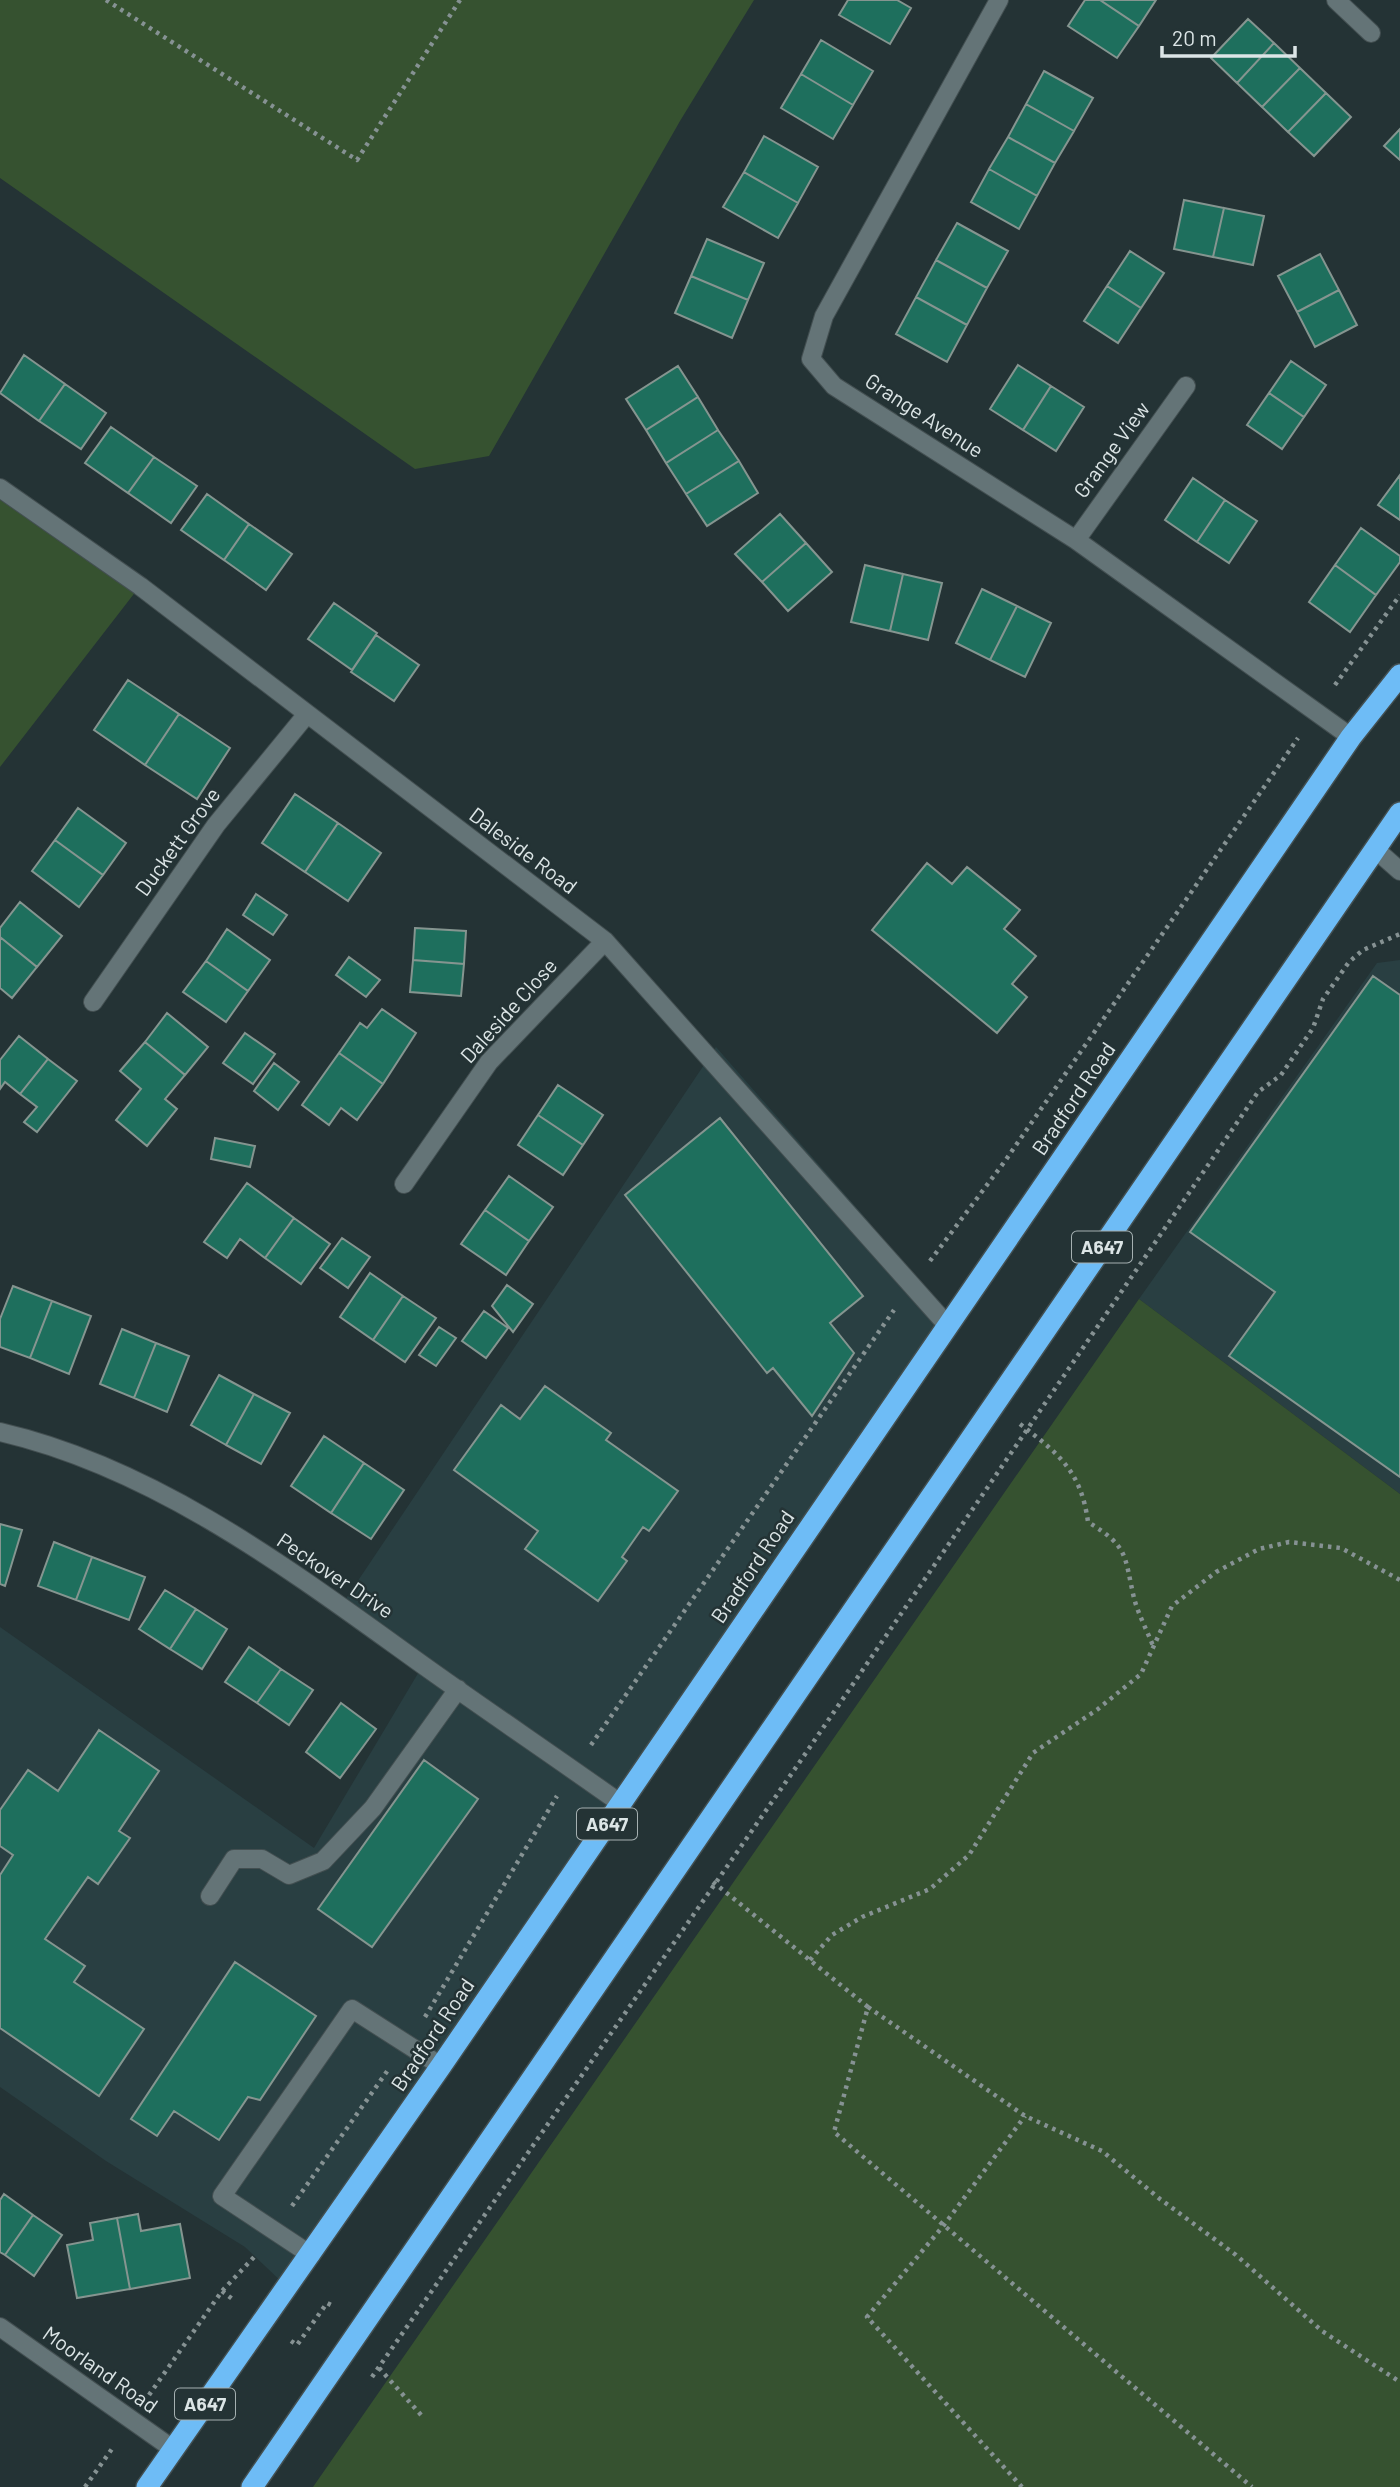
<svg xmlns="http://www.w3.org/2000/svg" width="1400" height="2487" viewBox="0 0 1400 2487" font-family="Barlow,sans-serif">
<rect width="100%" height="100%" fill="#243335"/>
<!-- built -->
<path fill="#293f42" d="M1400,960V1494L1139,1299L1377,963Z
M716,1047L869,1222L948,1326L288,2288L245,2247L106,2161L0,2087V1627L314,1848L423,1665L341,1606Z"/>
<!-- green -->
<path fill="#365230" d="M0,0H754L680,121L489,456L415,469L0,178Z
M0,488L140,586L0,767Z
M1139,1299L1400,1494V2487H313Z"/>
<!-- building -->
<path fill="#1e6f5d" stroke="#859590" stroke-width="2" d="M848,0H897L911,8L890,44L839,15Z
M1085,0H1100L1139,26L1117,58L1068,26Z
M1100,0H1156L1139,26Z
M1248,19L1274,43L1237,83L1211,58Z
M821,40L873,71L853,105L801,74Z
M1274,43L1300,68L1262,107L1237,83Z
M1300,68L1326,93L1288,132L1262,107Z
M1044,71L1093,98L1074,131L1026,104Z
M801,74L853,105L833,139L781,108Z
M1326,93L1351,117L1314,156L1288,132Z
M1026,104L1074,131L1055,163L1008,137Z
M1400,129V160L1384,146Z
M764,136L818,167L798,203L744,172Z
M1008,137L1055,163L1037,196L989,169Z
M989,169L1037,196L1019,229L971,202Z
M744,172L798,203L778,238L723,207Z
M1184,200L1224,208L1213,257L1174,249Z
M1224,208L1264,216L1253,265L1213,257Z
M957,223L1008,251L987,288L936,260Z
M707,239L764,263L748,300L691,276Z
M1130,251L1164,273L1141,308L1107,286Z
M1320,254L1339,290L1297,312L1278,276Z
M936,260L987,288L967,325L916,297Z
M691,276L748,300L732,338L675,313Z
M1107,286L1141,308L1118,343L1084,321Z
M1339,290L1357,325L1315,347L1297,312Z
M916,297L967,325L947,362L896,334Z
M24,355L65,384L39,421L0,393Z
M1291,361L1326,385L1304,417L1269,393Z
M1018,365L1051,386L1023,430L990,409Z
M678,366L698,397L646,430L626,399Z
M65,384L106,413L81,449L39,421Z
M1051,386L1084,407L1056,451L1023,430Z
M1269,393L1304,417L1282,449L1247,425Z
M698,397L718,430L666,463L646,430Z
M111,427L154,457L128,493L85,463Z
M718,430L739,461L686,494L666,463Z
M154,457L197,486L171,523L128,493Z
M739,461L758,493L707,526L686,494Z
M1400,475V520L1378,505Z
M1193,478L1225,500L1197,542L1165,520Z
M207,494L249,524L224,560L181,530Z
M1225,500L1257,521L1229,563L1197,542Z
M780,514L806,543L762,582L735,554Z
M249,524L292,554L266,590L224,560Z
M1361,528L1400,556V562L1376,595L1335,565Z
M806,543L832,572L788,611L762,582Z
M865,565L903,574L890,631L851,622Z
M1335,565L1376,595L1350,632L1309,602Z
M903,574L942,583L928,640L890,631Z
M982,589L1017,606L990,660L956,643Z
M334,603L377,633L352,670L308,639Z
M1017,606L1051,623L1025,677L990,660Z
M376,635L419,665L394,701L351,672Z
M128,680L179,714L145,765L94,730Z
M179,714L230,748L197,799L145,765Z
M295,794L338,823L305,872L262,843Z
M78,808L126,843L103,875L55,840Z
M338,823L381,853L348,901L305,872Z
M55,840L103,875L79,907L32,871Z
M927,863L952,884L967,867L1020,910L1004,929L1036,956L1012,984L1027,997L997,1033L872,930Z
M256,894L287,915L273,935L243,915Z
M20,902L62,936L37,967L0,937V928Z
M415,928L466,931L464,964L413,960Z
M227,929L270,960L248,991L206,961Z
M0,937L37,967L12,998L0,988Z
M349,957L380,980L366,997L336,975Z
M413,960L464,964L461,996L410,992Z
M206,961L248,991L226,1022L183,992Z
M1373,976L1400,995V1477L1229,1356L1275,1292L1190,1232Z
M382,1009L416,1033L383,1084L339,1053L360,1023L367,1028Z
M167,1013L208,1047L185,1075L145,1042Z
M245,1033L275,1054L253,1084L223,1063Z
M19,1036L48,1059L20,1094L5,1082L0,1089V1060Z
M145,1042L185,1075L165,1099L177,1109L147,1146L116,1120L141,1089L120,1071Z
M339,1053L383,1084L357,1120L341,1108L329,1125L302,1105Z
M48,1059L77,1081L37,1132L24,1122L37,1107L20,1094Z
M274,1063L299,1082L278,1110L254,1091Z
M558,1085L603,1115L583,1145L538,1115Z
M538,1115L583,1145L563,1175L518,1145Z
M720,1118L863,1296L830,1323L854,1353L812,1416L773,1368L767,1373L625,1195Z
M215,1138L255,1146L250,1167L211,1159Z
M509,1176L553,1207L529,1241L485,1210Z
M247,1183L294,1218L265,1258L240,1239L227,1258L204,1242Z
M485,1210L529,1241L506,1275L461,1244Z
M294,1218L330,1244L301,1284L265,1258Z
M342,1238L370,1257L348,1288L320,1268Z
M370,1273L403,1296L373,1340L340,1317Z
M507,1285L533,1304L513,1332L492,1306Z
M13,1286L52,1301L30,1358L0,1347V1319Z
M403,1296L436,1318L405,1362L373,1340Z
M52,1301L91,1316L69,1374L30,1358Z
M484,1311L508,1328L486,1358L462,1341Z
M439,1327L456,1338L436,1366L419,1355Z
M122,1329L156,1343L134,1398L100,1384Z
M156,1343L189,1356L167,1412L134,1398Z
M219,1375L254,1394L226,1445L191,1425Z
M545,1386L611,1433L606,1440L678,1491L649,1531L643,1527L622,1557L627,1561L598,1601L525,1549L538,1531L454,1470L501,1405L520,1419Z
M254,1394L290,1413L261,1464L226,1445Z
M324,1436L364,1463L331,1513L291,1486Z
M364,1463L404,1490L371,1539L331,1513Z
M0,1524L22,1530L5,1586L0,1584Z
M54,1542L92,1557L76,1600L38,1586Z
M92,1557L145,1577L129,1620L76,1600Z
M165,1590L196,1609L170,1649L139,1629Z
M196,1609L227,1629L202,1669L170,1649Z
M249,1647L281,1669L257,1703L225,1682Z
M281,1669L313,1690L289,1725L257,1703Z
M341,1703L376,1729L340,1778L306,1752Z
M99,1730L159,1771L119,1831L130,1838L98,1884L88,1877L45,1939L85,1966L74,1982L144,2029L99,2096L0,2028V1875L13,1855L0,1846V1810L28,1770L58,1791Z
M424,1760L478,1799L372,1947L318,1909Z
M235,1962L316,2016L260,2100L248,2097L219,2140L174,2111L157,2136L131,2119Z
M4,2194L33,2215L5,2255L0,2252V2200Z
M138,2214L141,2231L180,2224L190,2278L130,2289L117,2218Z
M33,2215L62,2235L34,2276L5,2255Z
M117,2218L130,2289L77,2298L67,2245L93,2240L90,2223Z"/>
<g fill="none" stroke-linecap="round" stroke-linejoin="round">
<!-- minor casing -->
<g stroke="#434f51" stroke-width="20">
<path id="minor" d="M999,0L824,316L811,359L834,386L1076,540L1351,737
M1336,0L1371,33
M0,488L140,586L605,941L948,1326
M1076,540L1186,386
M1375,849L1400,871
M93,1002L216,825L307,714
M404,1184L489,1062L605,941
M0,1432C156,1468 292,1571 420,1663C487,1711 554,1756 620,1803
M210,1896L234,1859H262L289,1875L323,1861L373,1808L458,1689
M311,2255L222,2196L352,2009L441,2066
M0,2327L173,2449"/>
</g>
<!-- highway casing -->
<g stroke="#434f51" stroke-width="24">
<path id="highway" d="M147,2487L441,2066L1351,737L1400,675
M252,2487L1400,813"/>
</g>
<!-- path -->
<path stroke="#869293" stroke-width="4.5" stroke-dasharray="3.5 5" stroke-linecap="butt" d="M106,0L357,160L460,0
M1335,685L1400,595
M930,1261L1005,1161L1298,738
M1020,1424C1059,1454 1081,1471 1088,1522C1129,1547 1124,1555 1134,1598C1138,1614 1147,1630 1153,1646
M591,1745L894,1310
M713,1882L868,2007L834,2132L1252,2487
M810,1960L832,1935L862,1917L930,1889L969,1855L1033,1753L1098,1709L1141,1674L1172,1606L1216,1572L1259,1549L1289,1542L1341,1548L1400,1580
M868,2007L1025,2116L1102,2151L1160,2199L1236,2255L1322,2331L1400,2382
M425,2017L557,1796
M292,2206L388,2070
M222,2291L235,2301
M291,2341L297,2345L327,2303L335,2307
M379,2368L422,2416
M372,2377L799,1763L1258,1092L1281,1075L1313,1028L1323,999L1349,962L1363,950L1400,934
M149,2395L222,2291L256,2255
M85,2487L114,2446
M1022,2487L867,2317L944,2225L1025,2116"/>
<!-- minor -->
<use href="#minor" stroke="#647477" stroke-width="18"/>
<!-- highway -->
<use href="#highway" stroke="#6ebcf6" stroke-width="21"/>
</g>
<g text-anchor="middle" stroke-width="5" stroke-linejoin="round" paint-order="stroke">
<!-- shield labels -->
<g fill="#243335" stroke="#a5b0b1" stroke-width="2">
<rect x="1072" y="1231.5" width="60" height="31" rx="5"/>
<rect x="577" y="1808.5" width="60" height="31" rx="5"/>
<rect x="175" y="2388.5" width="60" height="31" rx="5"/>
</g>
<g font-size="19" font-weight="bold" fill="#dce5e6">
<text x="1102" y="1254">A647</text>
<text x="607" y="1831">A647</text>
<text x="205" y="2411">A647</text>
</g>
<!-- street labels -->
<g font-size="21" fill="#dce5e6" stroke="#243335">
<text transform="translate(924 416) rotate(33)" y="7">Grange Avenue</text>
<text transform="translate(1112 450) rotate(-54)" y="7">Grange View</text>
<text transform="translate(178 842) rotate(-54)" y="7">Duckett Grove</text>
<text transform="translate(523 851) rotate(37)" y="7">Daleside Road</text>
<text transform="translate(509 1011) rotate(-48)" y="7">Daleside Close</text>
<text transform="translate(1074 1099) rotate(-56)" y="7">Bradford Road</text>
<text transform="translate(753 1567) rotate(-56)" y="7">Bradford Road</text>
<text transform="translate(335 1576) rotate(34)" y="7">Peckover Drive</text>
<text transform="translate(433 2035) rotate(-56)" y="7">Bradford Road</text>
<text transform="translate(100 2370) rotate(35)" y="7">Moorland Road</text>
</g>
</g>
<!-- scale -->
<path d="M1162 46v10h133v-10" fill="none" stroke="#dce5e6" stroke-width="3.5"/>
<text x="1172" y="46" font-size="21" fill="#dce5e6" stroke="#243335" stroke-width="5" paint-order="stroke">20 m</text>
</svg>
